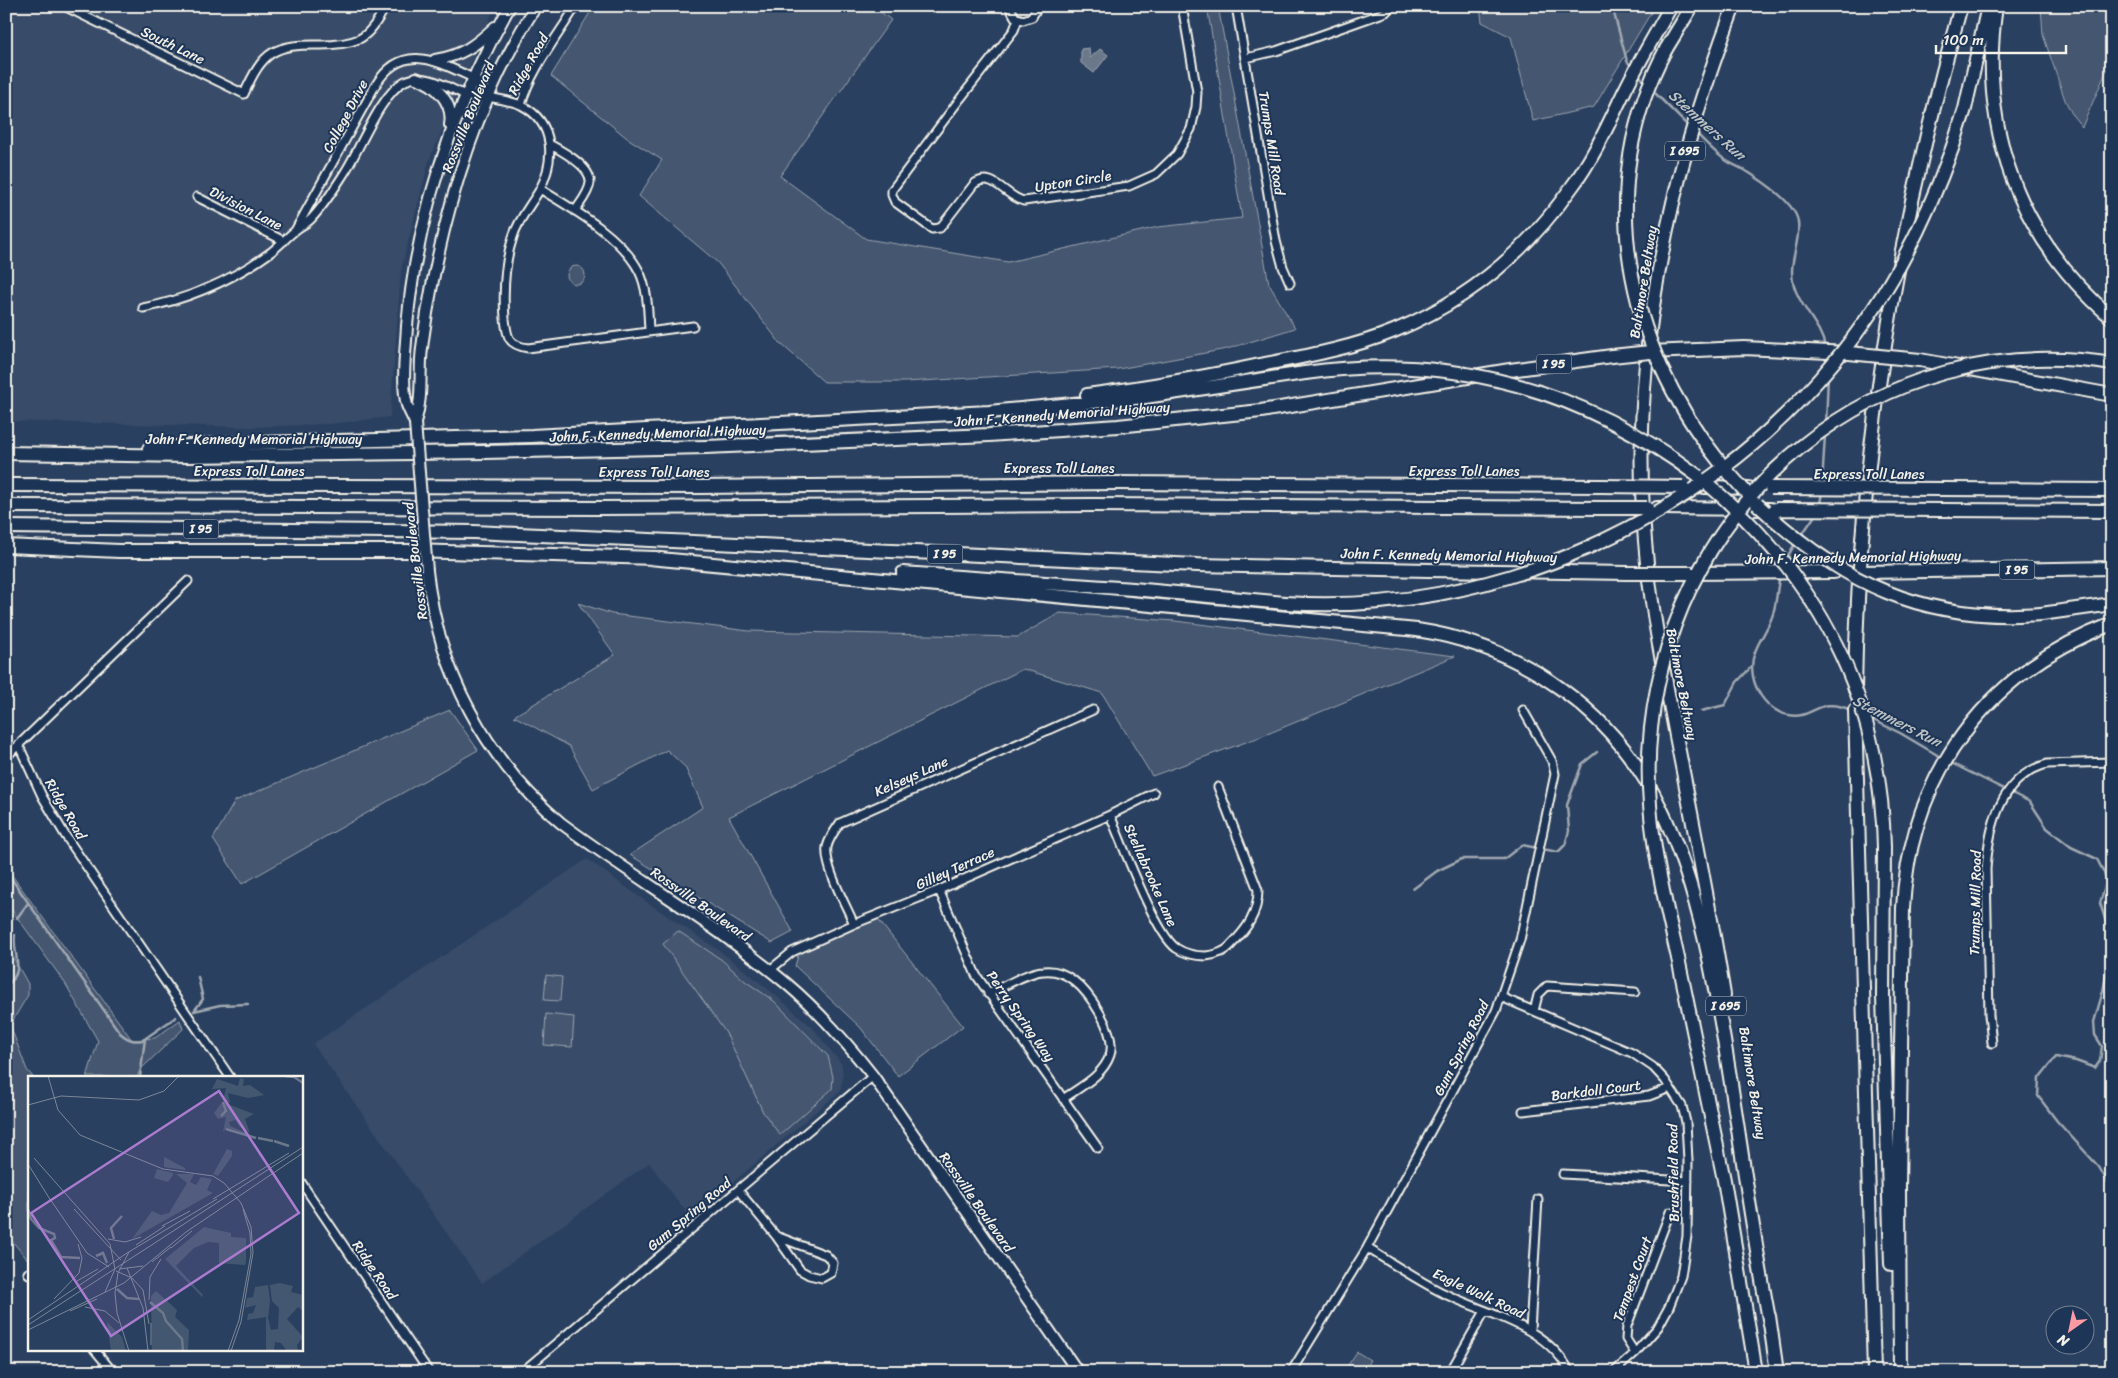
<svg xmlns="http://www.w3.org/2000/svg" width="2118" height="1378" viewBox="0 0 2118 1378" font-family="Sriracha,sans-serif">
<rect width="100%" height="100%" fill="#2a4060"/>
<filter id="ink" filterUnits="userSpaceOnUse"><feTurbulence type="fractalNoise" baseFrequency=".02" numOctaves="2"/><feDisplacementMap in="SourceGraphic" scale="10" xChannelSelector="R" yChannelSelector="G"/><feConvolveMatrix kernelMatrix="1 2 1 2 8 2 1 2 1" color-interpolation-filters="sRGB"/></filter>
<g filter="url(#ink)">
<!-- built -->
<path fill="#374c69" d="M6,6H495L429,161L401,270L390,417L329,424L251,427L6,421Z
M587,859L648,903L720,951L773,993L813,1028L842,1065L843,1078L840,1091L691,1218L649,1163L482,1283L313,1044Z"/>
<!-- green -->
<path fill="#445771" stroke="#9ca4ac" d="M594,6H873L891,20L780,176L866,239L1008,262L1158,227L1242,218L1207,6H1218L1269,284L1295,328L1227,349L1118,369L905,382H824L780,343L718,263L639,196L662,160L627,138L551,76Z
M1480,6H1655L1594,107L1533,121L1511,37L1482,22Z
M2041,6H2112V58L2082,127L2073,116L2065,100L2043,35Z
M567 275a9 9 0 1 1 18 0a9 9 0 1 1-18 0Z
M578,603L612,614L749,631L1018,637L1060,613L1175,621L1455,656L1260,737L1152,776L1102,693L1023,669L729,817L793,932L772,943L630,855L703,807L685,767L667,750L593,789L569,746L514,716L615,655Z
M450,710L478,750L242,884L213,839L235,801Z
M6,867L132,1040L155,1038L180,1020L183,1029L140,1070L137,1077H87L98,1041L65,983L6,902Z
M876,917L963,1026L898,1076L860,1027L795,966L801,946Z
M678,931L722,960L745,981L774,1001L828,1056L833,1077L832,1089L780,1135L763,1112L726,1033L663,944Z
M6,944L28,984V995L10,1025L27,1070L33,1077H29V1261L6,1234Z
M546,975L562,977L560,1001L544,1000Z
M546,1014L574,1017L572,1047L544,1045Z
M1357,1352L1370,1360L1363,1372H1351L1346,1368Z"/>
<!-- water -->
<path fill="#6a788a" stroke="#a1a8b0" d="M1089,48L1090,58L1100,49L1108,55L1094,73L1081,63V49Z"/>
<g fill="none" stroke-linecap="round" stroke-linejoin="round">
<!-- stream -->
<path stroke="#a1a8b0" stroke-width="2.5" d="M1612,6L1627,61L1631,66
M1638,74L1646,83
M1653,91L1690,128
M1696,133C1705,142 1714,152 1724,159C1732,165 1742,168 1751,174C1765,183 1796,204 1798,222C1801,243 1787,263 1794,286C1801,309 1821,325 1825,347
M1826,425L1828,375
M1822,485L1825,435
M1820,504L1822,492
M1801,536L1816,514
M1786,559L1796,542
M1780,576C1777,587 1777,599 1774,610C1771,626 1760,637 1755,652C1745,676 1762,711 1789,715C1814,720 1818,695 1851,710
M1701,711L1725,705L1737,682L1752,666
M1867,717L1900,733L1944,759
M1951,763L2030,802L2047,828L2071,847L2097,859L2107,879L2100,903L2107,925L2110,955L2103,991L2094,1022L2095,1035L2102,1046L2100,1061L2095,1068L2076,1061L2056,1057L2039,1078L2038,1096L2057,1121L2099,1167L2112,1190
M6,871L120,1033C127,1039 133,1042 143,1040L176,1017
M1413,889L1437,871L1462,859H1504L1522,845L1558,852L1565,845L1569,831L1567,805L1582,764L1597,752
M17,918L28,903
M6,986C27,970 12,956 15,935
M194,1011L220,1005L248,1004
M194,1011L203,999L198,977
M140,1077L145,1039"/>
<!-- street casing -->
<g stroke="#f4f1e8" stroke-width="11">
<path id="street" d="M64,6L244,94C263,51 274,44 321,45C333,45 347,44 359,39C371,33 379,18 386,6
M1009,6L1015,17L1023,20L1032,17L1038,6
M1236,6L1276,241L1283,267L1290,283
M1018,19L1014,30L960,99L892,190V195L895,202L932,229L940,228L974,184C993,170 1005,197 1024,201L1129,186L1156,174L1177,154L1191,129L1196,107L1197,92L1182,6
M1246,58L1276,51L1386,12L1391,6
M488,97C498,99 512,101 521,105C556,123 555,161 539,191C530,206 518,220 513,237C504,264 503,291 505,319C507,337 508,345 528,348L693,326
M521,105C530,71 558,36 576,6
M551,145C562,151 592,167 590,183C589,193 580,203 575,211
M540,189C573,209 621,236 639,271C648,289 648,312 649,331
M197,197L284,241
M296,229L375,86C402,41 436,61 473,78
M143,308C189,299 234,279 271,252C280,245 288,236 297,229C302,225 308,223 312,218C324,205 335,188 345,172C360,149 381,93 405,81C425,72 447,87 465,95
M19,746L42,796L65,835L230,1077
M6,757L188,581
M1110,815C1122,843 1155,933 1176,948C1185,954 1196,956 1206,956C1214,955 1224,953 1230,946C1247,929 1258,914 1258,890L1218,787
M939,890L976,975L1098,1148
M854,924C846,905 824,867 827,847C829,838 835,830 840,823L1093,710
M770,970L792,952L854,924L939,890L1110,815L1154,793
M988,994C1003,987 1029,971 1044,971C1054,970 1065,974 1073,980C1090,993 1117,1033 1110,1055C1103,1076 1080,1087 1063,1099
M1501,997L1632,1053L1653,1067L1665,1080L1682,1106L1686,1122L1688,1161L1687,1236L1681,1276L1669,1307L1658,1327L1635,1353L1614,1372
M1534,1011L1538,995L1547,986L1635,992
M1992,1043L1989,1015L1986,869C1989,827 2000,777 2047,764L2112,762
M1523,1111L1649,1096L1670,1088
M1563,1174L1688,1181
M301,1182L429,1372
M738,1190L776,1236L800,1270L809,1275L822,1278L831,1273L833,1263L826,1255L776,1236
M1367,1248C1392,1263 1417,1280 1443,1293C1488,1315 1545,1324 1570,1372
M28,1273L29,1274
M1530,1330L1538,1199
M94,1349L113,1372
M1635,1353L1626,1339L1627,1326L1670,1212
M522,1372L873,1076
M1291,1372L1367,1248L1496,1011L1520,940L1555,774L1552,761L1523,710
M1450,1372L1485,1311"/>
</g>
<!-- secondary casing -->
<g stroke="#f4f1e8" stroke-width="14">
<path id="secondary" d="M435,60C461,56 476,45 495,27
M416,78C436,84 454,103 450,125
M473,78L488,97
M465,95L488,97
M415,423C422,400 420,382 421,359C422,343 425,328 427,313C445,205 477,99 536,6
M415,423C413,417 409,411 407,405C401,385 406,347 407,326C417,212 454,106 510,6
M427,571C438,670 485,759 561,823C635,878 716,925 787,984C819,1011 847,1043 873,1076L1078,1372"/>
</g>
<!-- highway casing -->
<g stroke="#f4f1e8" stroke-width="16">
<path id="highway" d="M1996,6C1978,128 2018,237 2112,318
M1666,49L1692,6
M1953,146L1965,109L1988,6
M1650,352L1744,348L1849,353
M1920,360L2112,395
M1087,395C1144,387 1199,378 1255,366C1301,357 1350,349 1394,331C1467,301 1526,252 1571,188C1593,159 1608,125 1624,92C1638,63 1655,35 1671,6
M149,449L217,444L532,436L989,412L1145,397L1305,373
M6,453L186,456L485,452L706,447L989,435L1118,426L1261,411L1510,370L1612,356
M6,485L700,487L1117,483L1601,486
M1704,487L1749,488
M1942,489L2112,490
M6,506L603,508L1093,505L1601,508
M1657,508L1770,509
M1942,510L2112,511
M6,527L474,532L1197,565L1428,570L1627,573
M6,546L119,551H411L656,558
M649,558L1417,630C1522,646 1614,711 1660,807C1700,889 1716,989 1730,1077C1743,1160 1754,1242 1770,1324
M1863,572L2112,568
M903,573L1133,589L1285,603
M1689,573L1834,572
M2041,614L2112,604
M1855,690C1858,458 1897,229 1961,6
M1855,710L1874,1372
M1884,847L1883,996L1891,1264
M1678,958L1724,1180L1756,1372
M1724,995C1710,908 1693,822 1676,736C1664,671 1650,606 1645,541C1629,357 1669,178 1734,6
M1769,1316L1777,1372
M1900,1372L1899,1188L1903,908C1910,775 1987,671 2112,624"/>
</g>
<!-- street -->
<use href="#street" stroke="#1d3557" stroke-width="7"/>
<!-- secondary -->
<use href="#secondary" stroke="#1d3557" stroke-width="10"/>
<!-- highway -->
<use href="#highway" stroke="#1d3557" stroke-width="12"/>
<!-- secondary-bridge casing -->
<g stroke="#f4f1e8" stroke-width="14" stroke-linecap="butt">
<path id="secondary-bridge" d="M415,423L427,571"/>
</g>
<!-- highway-bridge casing -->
<g stroke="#f4f1e8" stroke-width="16" stroke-linecap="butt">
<path id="highway-bridge" d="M1666,49C1593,185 1625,344 1719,461
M1849,353L1920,360
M1612,356L1650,352
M1305,373C1450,352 1582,389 1698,476
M1728,472L1744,490
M1709,485C1820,580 1881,701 1884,847
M1601,486L1683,487
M1771,488L1942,489
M1757,504C1841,583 1924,623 2041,614
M1601,508H1647
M1775,509L1942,510
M1627,573H1689
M1285,603C1491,617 1702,522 1833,363C1887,299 1925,225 1953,146
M1678,958C1660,882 1642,806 1651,728C1676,496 1878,327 2112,364"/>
</g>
<!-- secondary-bridge -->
<use href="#secondary-bridge" stroke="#1d3557" stroke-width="10"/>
<!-- highway-bridge -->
<use href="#highway-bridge" stroke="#1d3557" stroke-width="12"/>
</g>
</g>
<g text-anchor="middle" stroke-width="4" stroke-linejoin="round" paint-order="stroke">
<!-- shield labels -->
<g fill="#1d3557" stroke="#b4b9bc" stroke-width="1">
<rect x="1665" y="141.5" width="40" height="19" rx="4"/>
<rect x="1536.5" y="354.5" width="35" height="19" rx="4"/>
<rect x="183.5" y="519.5" width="35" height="19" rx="4"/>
<rect x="927.5" y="544.5" width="35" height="19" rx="4"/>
<rect x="1999.5" y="560.5" width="35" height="19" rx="4"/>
<rect x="1706" y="996.5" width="40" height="19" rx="4"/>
</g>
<g font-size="12" font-weight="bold" fill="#f4f1e8">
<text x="1685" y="155">I 695</text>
<text x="1554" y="368">I 95</text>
<text x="201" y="533">I 95</text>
<text x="945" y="558">I 95</text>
<text x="2017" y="574">I 95</text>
<text x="1726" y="1010">I 695</text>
</g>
<!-- street labels -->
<g font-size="14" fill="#f4f1e8" stroke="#1d3557">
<text transform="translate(173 45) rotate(26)" y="5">South Lane</text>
<text transform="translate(528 64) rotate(-61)" y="5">Ridge Road</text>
<text transform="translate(345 116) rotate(-62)" y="5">College Drive</text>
<text transform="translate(468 117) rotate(-68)" y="5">Rossville Boulevard</text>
<text transform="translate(1272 143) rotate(81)" y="5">Trumps Mill Road</text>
<text transform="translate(1073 181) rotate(-9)" y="5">Upton Circle</text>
<text transform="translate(246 208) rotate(27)" y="5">Division Lane</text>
<text transform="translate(1643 282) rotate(-81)" y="5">Baltimore Beltway</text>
<text transform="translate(1062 414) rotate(-4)" y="5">John F. Kennedy Memorial Highway</text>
<text transform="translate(658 433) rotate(-2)" y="5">John F. Kennedy Memorial Highway</text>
<text x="254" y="444">John F. Kennedy Memorial Highway</text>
<text x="1059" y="473">Express Toll Lanes</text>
<text x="249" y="476">Express Toll Lanes</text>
<text x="1464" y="476">Express Toll Lanes</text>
<text x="654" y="477">Express Toll Lanes</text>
<text x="1869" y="479">Express Toll Lanes</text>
<text transform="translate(1449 555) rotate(1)" y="5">John F. Kennedy Memorial Highway</text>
<text transform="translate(1853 557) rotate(-1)" y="5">John F. Kennedy Memorial Highway</text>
<text transform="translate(415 561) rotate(-97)" y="5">Rossville Boulevard</text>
<text transform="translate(1682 684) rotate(79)" y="5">Baltimore Beltway</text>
<text transform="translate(911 776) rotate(-24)" y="5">Kelseys Lane</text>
<text transform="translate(66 809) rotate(60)" y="5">Ridge Road</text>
<text transform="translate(955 868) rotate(-24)" y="5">Gilley Terrace</text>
<text transform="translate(1151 875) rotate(66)" y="5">Stellabrooke Lane</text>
<text transform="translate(1975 903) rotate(-89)" y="5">Trumps Mill Road</text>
<text transform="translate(701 904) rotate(35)" y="5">Rossville Boulevard</text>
<text transform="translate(1021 1016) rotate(55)" y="5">Perry Spring Way</text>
<text transform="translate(1461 1048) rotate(-63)" y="5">Gum Spring Road</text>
<text transform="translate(1753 1083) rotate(81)" y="5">Baltimore Beltway</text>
<text transform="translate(1596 1090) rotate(-7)" y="5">Barkdoll Court</text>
<text transform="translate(1673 1173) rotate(-91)" y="5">Brushfield Road</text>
<text transform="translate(977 1202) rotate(55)" y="5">Rossville Boulevard</text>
<text transform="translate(689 1214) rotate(-40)" y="5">Gum Spring Road</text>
<text transform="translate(375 1270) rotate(56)" y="5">Ridge Road</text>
<text transform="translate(1632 1279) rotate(-70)" y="5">Tempest Court</text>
<text transform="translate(1479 1293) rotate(25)" y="5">Eagle Walk Road</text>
</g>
<!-- water labels -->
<g font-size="15" font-style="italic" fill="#bdc1c2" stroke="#1d3557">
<text transform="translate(1707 125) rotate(42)" y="5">Stemmers Run</text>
<text transform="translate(1897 721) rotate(27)" y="5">Stemmers Run</text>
</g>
</g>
<!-- overview -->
<g transform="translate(28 1076)">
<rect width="275" height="275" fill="#2a4060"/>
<path d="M212,2L216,3L215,10L222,9L236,19L220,22L200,17L202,27L195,25L198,12L184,13L189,3L210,10ZM194,26L226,38L217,43L222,57L212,51L207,44L201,46L202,50L228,61L199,52L195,56L198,41L190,43L186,37ZM199,73L204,75V80L190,100L185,98ZM136,81L157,92V94L136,91ZM129,93L145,97V99L140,106L126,102ZM148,98H166L162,106L168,109L173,101L184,103L179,114L185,117L104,163L124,135L133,139L141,137L159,107ZM176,151L203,157V161L218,162V186L217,189L191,187V167L180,166L166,172L148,190L175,219L174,221L137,183ZM252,207L265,210L263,216L275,219V235L270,231L259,243L275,261L269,269L270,275H259L253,267L247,266L246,275H238V241L219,244L220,238L225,237L228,229L217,232L219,222L225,221L227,211L240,209L242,225L240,242L243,254L250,253L251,232L244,225L242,209ZM128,215L149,234L147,241L161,254L160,275H124L123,220ZM79,246L94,261L98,275H83Z" fill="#445771"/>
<path fill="none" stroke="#6a788a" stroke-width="2.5" d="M257,0L266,1L275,7M193,40L198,35L195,26M198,53L228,62M230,62L245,65M246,65L261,70M0,133L3,143L11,152L26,158L27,162L23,164L33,181L52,182M86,163L83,152L94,140M68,180L75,177L79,187M89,213L99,222L111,223M122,226L135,237L138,245L154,263L155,275"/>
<path fill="none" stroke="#7b8796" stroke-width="1" d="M20,0L30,34L52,59L135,93L185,100L196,107L213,127L223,151L225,177L213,246L203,275M0,29L33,20L111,24L136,15L151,0M6,82L82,168L87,193L77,216M0,88L23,125M22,123L59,177L81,191M185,123L261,77M46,133L93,184M134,150L162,135M80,163L97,166L113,161M108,169L137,150M143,172L164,155M124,186L143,171M99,192L115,232L120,275M91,193L115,190M88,195L104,202L115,214L121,248M49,205L70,193M26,223L51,197L54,182L50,168M121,224L122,201L133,183M57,231L77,235L91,247M42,235L69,223M0,244L99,177L189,123M123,247V269M0,249L275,71M0,254L96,207L158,156L275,77M101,275L89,237L87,217L90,197L101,176M200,275L211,244L223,178L222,157L215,133"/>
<path fill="#ab7bcf" fill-opacity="0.15" stroke="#ab7bcf" stroke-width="2.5" d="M191,15L271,137L83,260L3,137Z"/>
<rect width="275" height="275" fill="none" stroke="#f4f1e8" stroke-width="2.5"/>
</g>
<!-- margin -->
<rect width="2118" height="1378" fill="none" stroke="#1d3557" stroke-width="25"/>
<rect x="12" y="12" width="2093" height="1353" fill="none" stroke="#f4f1e8" stroke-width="2" filter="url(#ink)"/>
<!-- north arrow -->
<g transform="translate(2070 1330) rotate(213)"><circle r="24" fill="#1d3557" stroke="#738091"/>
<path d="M0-4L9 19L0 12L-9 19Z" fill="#ff9aa2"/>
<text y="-8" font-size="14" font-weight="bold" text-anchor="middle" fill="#f4f1e8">N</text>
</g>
<!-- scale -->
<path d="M1936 45v8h130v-8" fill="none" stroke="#f4f1e8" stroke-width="2.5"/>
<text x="1943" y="45" font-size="15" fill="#f4f1e8" stroke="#1d3557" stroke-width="4" paint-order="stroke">100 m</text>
</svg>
